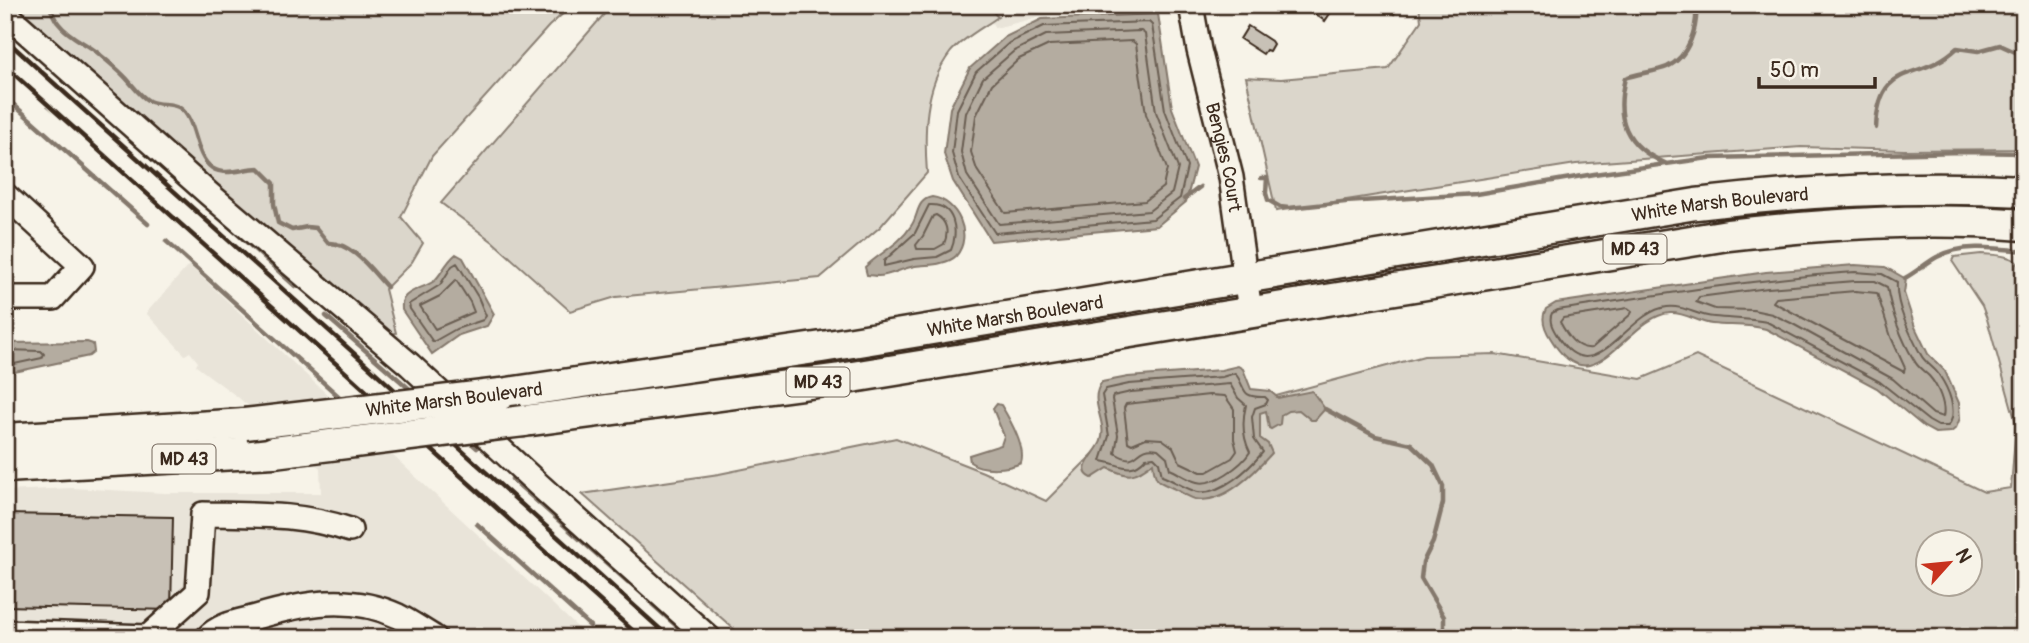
<svg xmlns="http://www.w3.org/2000/svg" width="2029" height="643" viewBox="0 0 2029 643" font-family="Pangolin,sans-serif">
<rect width="100%" height="100%" fill="#f7f3e8"/>
<filter id="ink" filterUnits="userSpaceOnUse"><feTurbulence type="fractalNoise" baseFrequency=".0143" numOctaves="2"/><feDisplacementMap in="SourceGraphic" scale="14" xChannelSelector="R" yChannelSelector="G"/><feConvolveMatrix kernelMatrix="1 2 1 2 8 2 1 2 1" color-interpolation-filters="sRGB"/></filter>
<g filter="url(#ink)">
<!-- built -->
<path fill="#e9e4d9" d="M982,5H1148L1061,12L995,28Z
M189,265L288,358L589,638H5V491L72,488L165,493H321L320,468L239,398L196,366L198,362L190,352L185,355L146,313Z"/>
<!-- green -->
<path fill="#dbd6cb" stroke="#8b8074" stroke-width="2" fill-rule="evenodd" d="M13,5H573L549,26L432,156L401,217L423,243L412,262L385,289L396,333L385,335Z
M612,5H986L998,17C984,27 960,40 950,53C924,87 924,133 927,173L880,227L820,278L616,297L570,311L493,242L441,203Z
M1419,5H2024V149L1904,150L1801,147L1576,164L1276,211L1246,77L1281,79L1388,69L1421,21Z
M1981,254C2000,255 2029,254 2017,284L2024,285V638H744L582,494L719,474L896,438L983,472L1046,501L1125,422L1265,399L1424,356L1495,354L1641,379L1696,356L1984,492L2011,488L2016,423L1987,319L1982,306L1952,261L1954,257ZM1927,542H1969V584H1927Z"/>
<!-- water -->
<path fill="#b4aca0" stroke="#84786c" stroke-width="2" d="M1158,14L1172,108L1195,167L1186,202L1157,226L991,241L953,181L944,154L950,108L970,68L1005,37L1042,19Z
M932,197C957,200 974,235 956,256C953,259 946,262 941,263C933,266 923,264 915,266C902,268 890,276 878,276C874,276 871,275 867,275L865,267C880,253 900,244 911,226C919,215 916,200 932,197Z
M456,254L463,258L494,314L487,326L459,335L432,354L402,310C402,306 401,301 404,298C410,289 425,288 434,281C442,274 445,263 456,254Z
M1855,265L1885,267L1906,279L1904,293L1915,327L1928,354L1945,371L1959,403L1960,418L1956,428L1951,432L1935,433L1924,427L1877,388L1766,329C1747,324 1730,326 1712,324C1697,322 1685,312 1670,313C1626,316 1594,410 1551,339C1545,330 1540,319 1546,309L1556,303L1766,272Z
M87,342L93,344L94,352L89,356L5,374V343Z
M1238,366L1243,369L1251,389L1270,391L1278,398L1312,391L1325,409L1315,420H1311L1299,410L1288,411L1281,415L1280,424L1271,429L1269,428L1266,411L1260,413V438L1268,444L1272,453C1255,472 1224,505 1195,499C1188,497 1181,492 1175,489C1158,481 1155,483 1153,463C1134,476 1131,479 1108,468L1092,478C1074,470 1097,453 1101,441C1108,421 1087,401 1102,382L1128,377L1221,370Z
M997,404L1001,405C1009,418 1026,448 1021,463C1008,469 982,471 970,462L969,455L1001,445L1004,436L993,409Z"/>
<g fill="none" stroke-linecap="round" stroke-linejoin="round">
<!-- shore -->
<path stroke="#6b5e52" stroke-width="2" d="M1149,22L1152,25L1165,110L1187,167L1180,198L1153,219L995,233L959,178L952,153L957,110L976,72L1009,43L1044,26Z
M1141,31L1145,34L1156,112L1178,168L1172,193L1149,211L999,224L967,175L961,152L966,113L983,78L1014,51L1046,35Z
M1132,41L1136,44L1146,114L1167,169L1163,187L1145,201L1005,213L977,170L971,152L976,116L992,84L1019,59L1049,45Z
M929,205C955,203 959,232 951,250L937,257L914,259L884,266V261L915,233Z
M936,215C947,221 949,232 944,244L935,249H917L916,245L923,236L933,216Z
M457,263L478,297L486,316L483,320L456,329L433,342L410,309L409,304L440,285L452,266Z
M1855,272L1882,274L1897,282C1895,305 1910,334 1921,355C1925,363 1934,367 1939,375C1948,388 1959,412 1948,426H1938L1929,421L1880,382L1767,322C1749,318 1732,319 1714,317C1697,316 1684,305 1667,307C1626,311 1595,394 1558,337C1553,329 1548,321 1552,313L1558,310C1657,295 1755,279 1855,272Z
M456,280L470,302L474,312L435,329L420,306L440,296Z
M1855,281H1875L1887,287C1891,311 1901,339 1914,360C1917,367 1924,371 1929,376C1938,386 1946,405 1943,417L1933,414L1893,379L1791,323L1772,314L1753,310L1715,309L1696,302L1699,297L1768,288Z
M1855,291L1877,293L1891,337L1905,368L1904,372L1773,302L1776,298Z
M1628,308L1632,311L1631,314L1592,348C1576,350 1567,335 1560,322L1563,318Z
M5,350L41,351L44,354L42,358L5,366
M1235,373C1247,388 1239,398 1265,397L1268,400L1266,404L1255,408L1252,417L1254,439L1263,452C1249,469 1221,495 1198,492C1187,490 1173,480 1162,476L1159,462L1154,457L1146,458C1130,476 1120,463 1101,461L1109,436L1102,395L1106,389L1129,384L1222,377Z
M1230,384L1238,398L1246,405C1242,421 1243,438 1250,452C1242,465 1213,487 1197,482C1188,480 1179,473 1170,469L1167,457L1158,449C1133,444 1141,469 1115,453L1118,435L1112,399L1113,396L1131,392Z
M1209,395L1225,396L1234,409V439L1237,451L1232,458L1207,472H1201L1180,462L1173,447L1162,439L1146,438L1132,444L1128,442L1124,408L1126,404Z"/>
<!-- stream -->
<path stroke="#84786c" stroke-width="4.5" d="M49,5C52,11 54,19 59,24C69,37 86,43 98,53C106,60 115,67 122,74C131,82 138,95 149,101C159,106 171,102 180,108C197,119 194,156 212,168C225,177 244,168 259,168L274,183V204L278,223L292,230L307,227L316,228L328,243C352,242 372,271 387,287
M5,97L148,224
M1876,128C1879,58 1919,84 1957,48L1978,51L2000,45L2024,56
M1665,163C1625,146 1615,119 1625,78C1636,74 1658,71 1667,67C1689,57 1698,27 1696,5
M1261,178H1267L1266,193L1268,200L1280,207L1289,208L1345,202L1476,194L1594,174L1709,158L1963,152L2024,153
M1184,199L1200,187
M223,221L295,286
M166,241L344,401
M1905,278C1916,272 1926,263 1937,257C1962,243 1996,248 2024,251
M326,316L413,392
M1325,409L1375,436L1411,444L1433,465L1443,486V503L1433,542L1423,562L1421,578L1444,617V638
M467,439L477,448
M512,479L628,582
M477,524L590,626
M652,604L690,638"/>
</g>
<!-- building -->
<path fill="#c8c1b6" stroke="#3b2a1e" stroke-width="2" d="M1302,5H1327L1333,9L1325,21Z
M1380,5H1400L1394,14Z
M1248,26L1271,41L1273,44L1269,51L1266,50L1263,54L1240,39Z
M5,514L173,517L171,610L5,606Z"/>
<g fill="none" stroke-linecap="round" stroke-linejoin="round">
<!-- minor casing -->
<g stroke="#3b2a1e" stroke-width="28">
<g id="minor">
<path id="s1" d="M1191,5L1199,50L1231,177L1250,311"/>
<path d="M5,13L209,194L410,365L539,485L709,638"/>
<path d="M5,195L82,266L53,298H5"/>
<path d="M5,632L148,637L198,592L203,514C255,515 301,513 350,530"/>
<path d="M207,638C220,624 238,622 256,617C303,603 351,594 398,616C410,622 423,631 435,638"/>
</g>
</g>
<!-- major casing -->
<g stroke="#3b2a1e" stroke-width="35">
<g id="major">
<path id="s2" d="M501,394L822,347L1696,204C1805,191 1914,185 2024,191"/>
<path d="M524,421L840,379L1728,235C1825,224 1925,217 2024,225"/>
<path d="M5,439L245,424"/>
<path d="M5,467L274,452"/>
</g>
</g>
<!-- minor -->
<use href="#minor" stroke="#f7f3e8" stroke-width="23"/>
<!-- major -->
<use href="#major" stroke="#f7f3e8" stroke-width="30"/>
<!-- rail -->
<path stroke="#3b2a1e" stroke-width="4.5" d="M5,39L670,638
M5,66L641,638"/>
<!-- major-bridge casing -->
<g stroke="#3b2a1e" stroke-width="35" stroke-linecap="butt">
<path id="major-bridge" d="M245,424L501,394
M274,452L524,421"/>
</g>
<!-- major-bridge -->
<use href="#major-bridge" stroke="#f7f3e8" stroke-width="30"/>
</g>
</g>
<g text-anchor="middle" stroke-width="5" stroke-linejoin="round" paint-order="stroke">
<!-- shield labels -->
<g fill="#f7f3e8" stroke="#73665b" stroke-width="2">
<rect x="1603.5" y="234.5" width="63" height="29" rx="5"/>
<rect x="786.5" y="367.5" width="63" height="29" rx="5"/>
<rect x="152.5" y="444.5" width="63" height="29" rx="5"/>
</g>
<g font-size="18" font-weight="bold" fill="#3b2a1e">
<text x="1635" y="255">MD 43</text>
<text x="818" y="388">MD 43</text>
<text x="184" y="465">MD 43</text>
</g>
<!-- street labels -->
<g font-size="19" fill="#3b2a1e" stroke="#f7f3e8">
<text dy="7" stroke="none"><textPath href="#s1" startOffset="156">Bengies Court</textPath></text>
<text dy="7" stroke="none"><textPath href="#s2" startOffset="1234">White Marsh Boulevard</textPath></text>
<text dy="7" stroke="none"><textPath href="#s2" startOffset="520">White Marsh Boulevard</textPath></text>
<text transform="translate(454 399) rotate(-7)" y="7">White Marsh Boulevard</text>
</g>
</g>
<!-- margin -->
<rect width="2029" height="643" fill="none" stroke="#f7f3e8" stroke-width="28"/>
<rect x="14" y="14" width="2001" height="615" fill="none" stroke="#3b2a1e" stroke-width="2.5" filter="url(#ink)"/>
<!-- north arrow -->
<g transform="translate(1949 563) rotate(63)"><circle r="33" fill="#f7f3e8" stroke="#aca397" stroke-width="2"/>
<path d="M0-5L12 26L0 18L-12 26Z" fill="#c8321e"/>
<text y="-10" font-size="19" font-weight="bold" text-anchor="middle" fill="#3b2a1e">N</text>
</g>
<!-- scale -->
<path d="M1759 77v10h116v-10" fill="none" stroke="#3b2a1e" stroke-width="3.5"/>
<text x="1770" y="77" font-size="21" fill="#3b2a1e" stroke="#f7f3e8" stroke-width="5" paint-order="stroke">50 m</text>
</svg>
